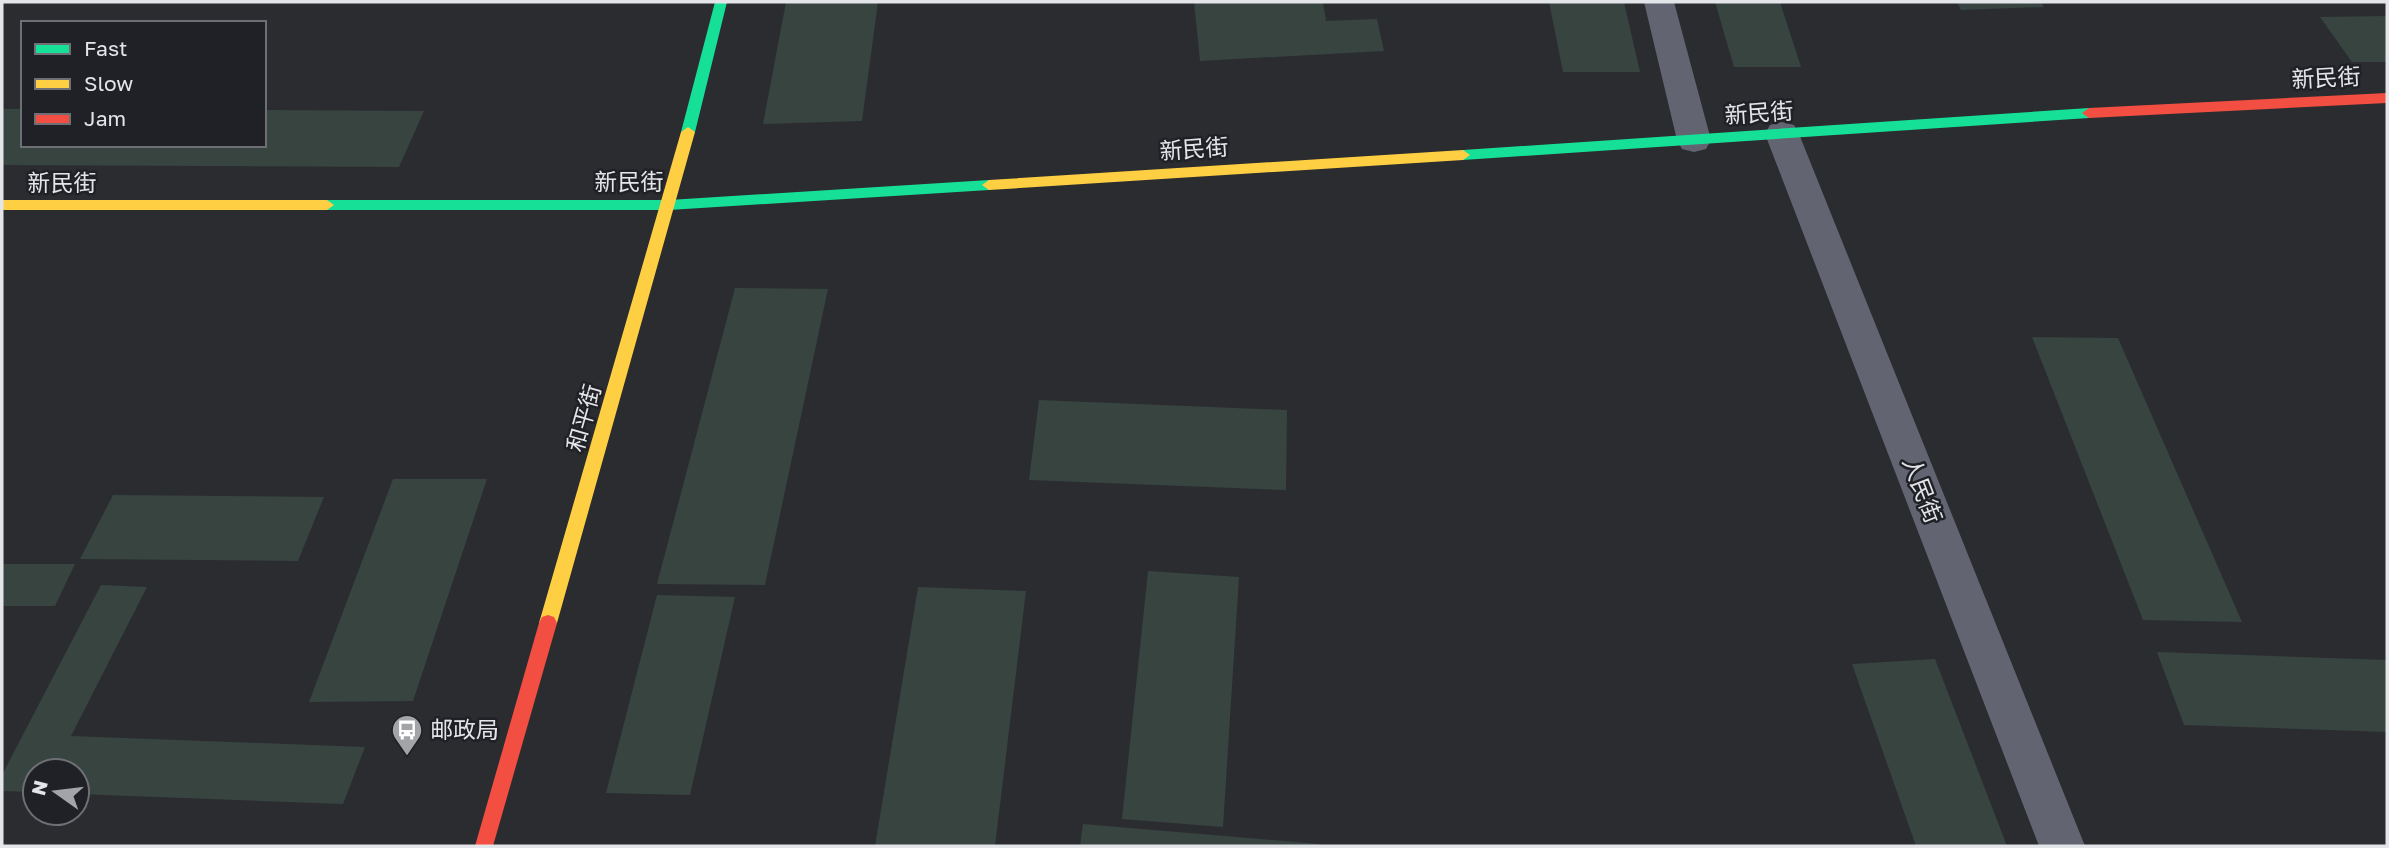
<svg xmlns="http://www.w3.org/2000/svg" width="2389" height="848" viewBox="0 0 2389 848" font-family="'Golos Text','Noto Sans SC',sans-serif">
<rect width="100%" height="100%" fill="#2b2c2f"/>
<!-- building -->
<path fill="#374440" d="M786,2H878L862,121L763,124Z
M1194,2H1323L1326,21L1377,19L1384,51L1200,61Z
M1549,2H1624L1640,72H1563Z
M1715,2H1780L1801,67H1734Z
M1957,2H2041L2044,7L1961,10Z
M2387,16V62H2352L2320,17Z
M2,109H23V145H264V110L424,111L399,167L2,165Z
M735,288L828,289L765,585L657,584Z
M2032,337L2118,338L2242,622L2143,620Z
M1039,400L1287,410L1286,490L1029,480Z
M393,479H487L413,701L309,702Z
M113,495L324,497L298,561L80,559Z
M2,564H75L55,606H2Z
M1148,571L1239,577L1223,827L1122,819Z
M101,585L147,587L71,736L365,747L343,804L77,794V771H35V792L2,791V775Z
M918,587L1026,591L995,846H875Z
M657,595L735,597L690,795L606,793Z
M2157,652L2387,660V732L2184,725Z
M1935,659L2007,846H1916L1852,664Z
M1083,824L1320,844L1319,846H1080Z"/>
<g fill="none" stroke-linecap="round" stroke-linejoin="round">
<!-- street -->
<path fill="#636472" fill-rule="evenodd" d="M1644,2H1674L1711,140L1706,149L1694,152L1682,149L1677,140Z
M1782,122L1794,125L1799,134L2085,846H2039L1765,134L1770,125Z"/>
<!-- fast -->
<path fill="#16e098" fill-rule="evenodd" d="M715,2H727L695,132L688,137L681,132Z
M2089,108L2096,113L2089,118L1463,160L1456,155L1463,150Z
M989,180L996,185L989,190L669,210H327L320,205L327,200H669Z"/>
<!-- slow -->
<path fill="#ffcf43" fill-rule="evenodd" d="M688,127L695,132L557,623L554,629L548,631L542,629L539,623L681,132Z
M1463,150L1470,155L1463,160L989,190L982,185L989,180Z
M2,200H327L334,205L327,210H2Z"/>
<!-- jam -->
<path fill="#f24e42" fill-rule="evenodd" d="M2387,93V103L2089,118L2082,113L2089,108Z
M548,615L554,617L557,623L493,846H475L539,623L542,617Z"/>
</g>
<!-- icons -->
<defs>
<g id="bus-pin" transform="scale(1.575)"><path d="M0 17L-7.5 6A9.5 9.5 0 1 1 7.5 6Z" fill="#a3a4a8" stroke="#202126"/><path d="M-5-6H5V4H4V6H2V4H-2V6H-4V4H-5ZM-3.5-4V0h7V-4ZM-3.5 1.2v1.5H-2V1.2ZM2 1.2v1.5H3.5V1.2Z" fill="#fff"/></g>
</defs>
<g fill-rule="evenodd">
<use href="#bus-pin" x="407" y="730"/>
</g>
<g text-anchor="middle" stroke-width="5" stroke-linejoin="round" paint-order="stroke">
<!-- street labels -->
<g font-size="23" fill="#e4e5e9" stroke="#202126">
<text transform="translate(2326 78) rotate(-3)" y="8">新民街</text>
<text transform="translate(1759 113) rotate(-4)" y="8">新民街</text>
<text transform="translate(1194 149) rotate(-4)" y="8">新民街</text>
<text x="629" y="190">新民街</text>
<text x="62" y="191">新民街</text>
<text transform="translate(584 418) rotate(-74)" y="8">和平街</text>
<text transform="translate(1922 490) rotate(69)" y="8">人民街</text>
</g>
<!-- poi labels -->
<g font-size="23" fill="#e4e5e9" stroke="#202126" text-anchor="start">
<text x="430" y="738">邮政局</text>
</g>
</g>
<!-- border -->
<rect width="2389" height="848" fill="none" stroke="#e4e5e9" stroke-width="7"/>
<!-- legend -->
<rect x="21" y="21" width="245" height="126" fill="#202126" stroke="#6e6f74" stroke-width="2"/>
<rect x="35" y="44" width="35" height="10" fill="#16e098" stroke="#6e6f74" stroke-width="2"/>
<text x="84" y="56" font-size="21" fill="#e4e5e9">Fast</text>
<rect x="35" y="79" width="35" height="10" fill="#ffcf43" stroke="#6e6f74" stroke-width="2"/>
<text x="84" y="91" font-size="21" fill="#e4e5e9">Slow</text>
<rect x="35" y="114" width="35" height="10" fill="#f24e42" stroke="#6e6f74" stroke-width="2"/>
<text x="84" y="126" font-size="21" fill="#e4e5e9">Jam</text>
<!-- north arrow -->
<g transform="translate(56 792) rotate(284)"><circle r="33" fill="#202126" stroke="#6e6f74" stroke-width="2"/>
<path d="M0-5L12 26L0 18L-12 26Z" fill="#a3a4a8"/>
<text y="-10" font-size="19" font-weight="bold" text-anchor="middle" fill="#e4e5e9">N</text>
</g>
</svg>
